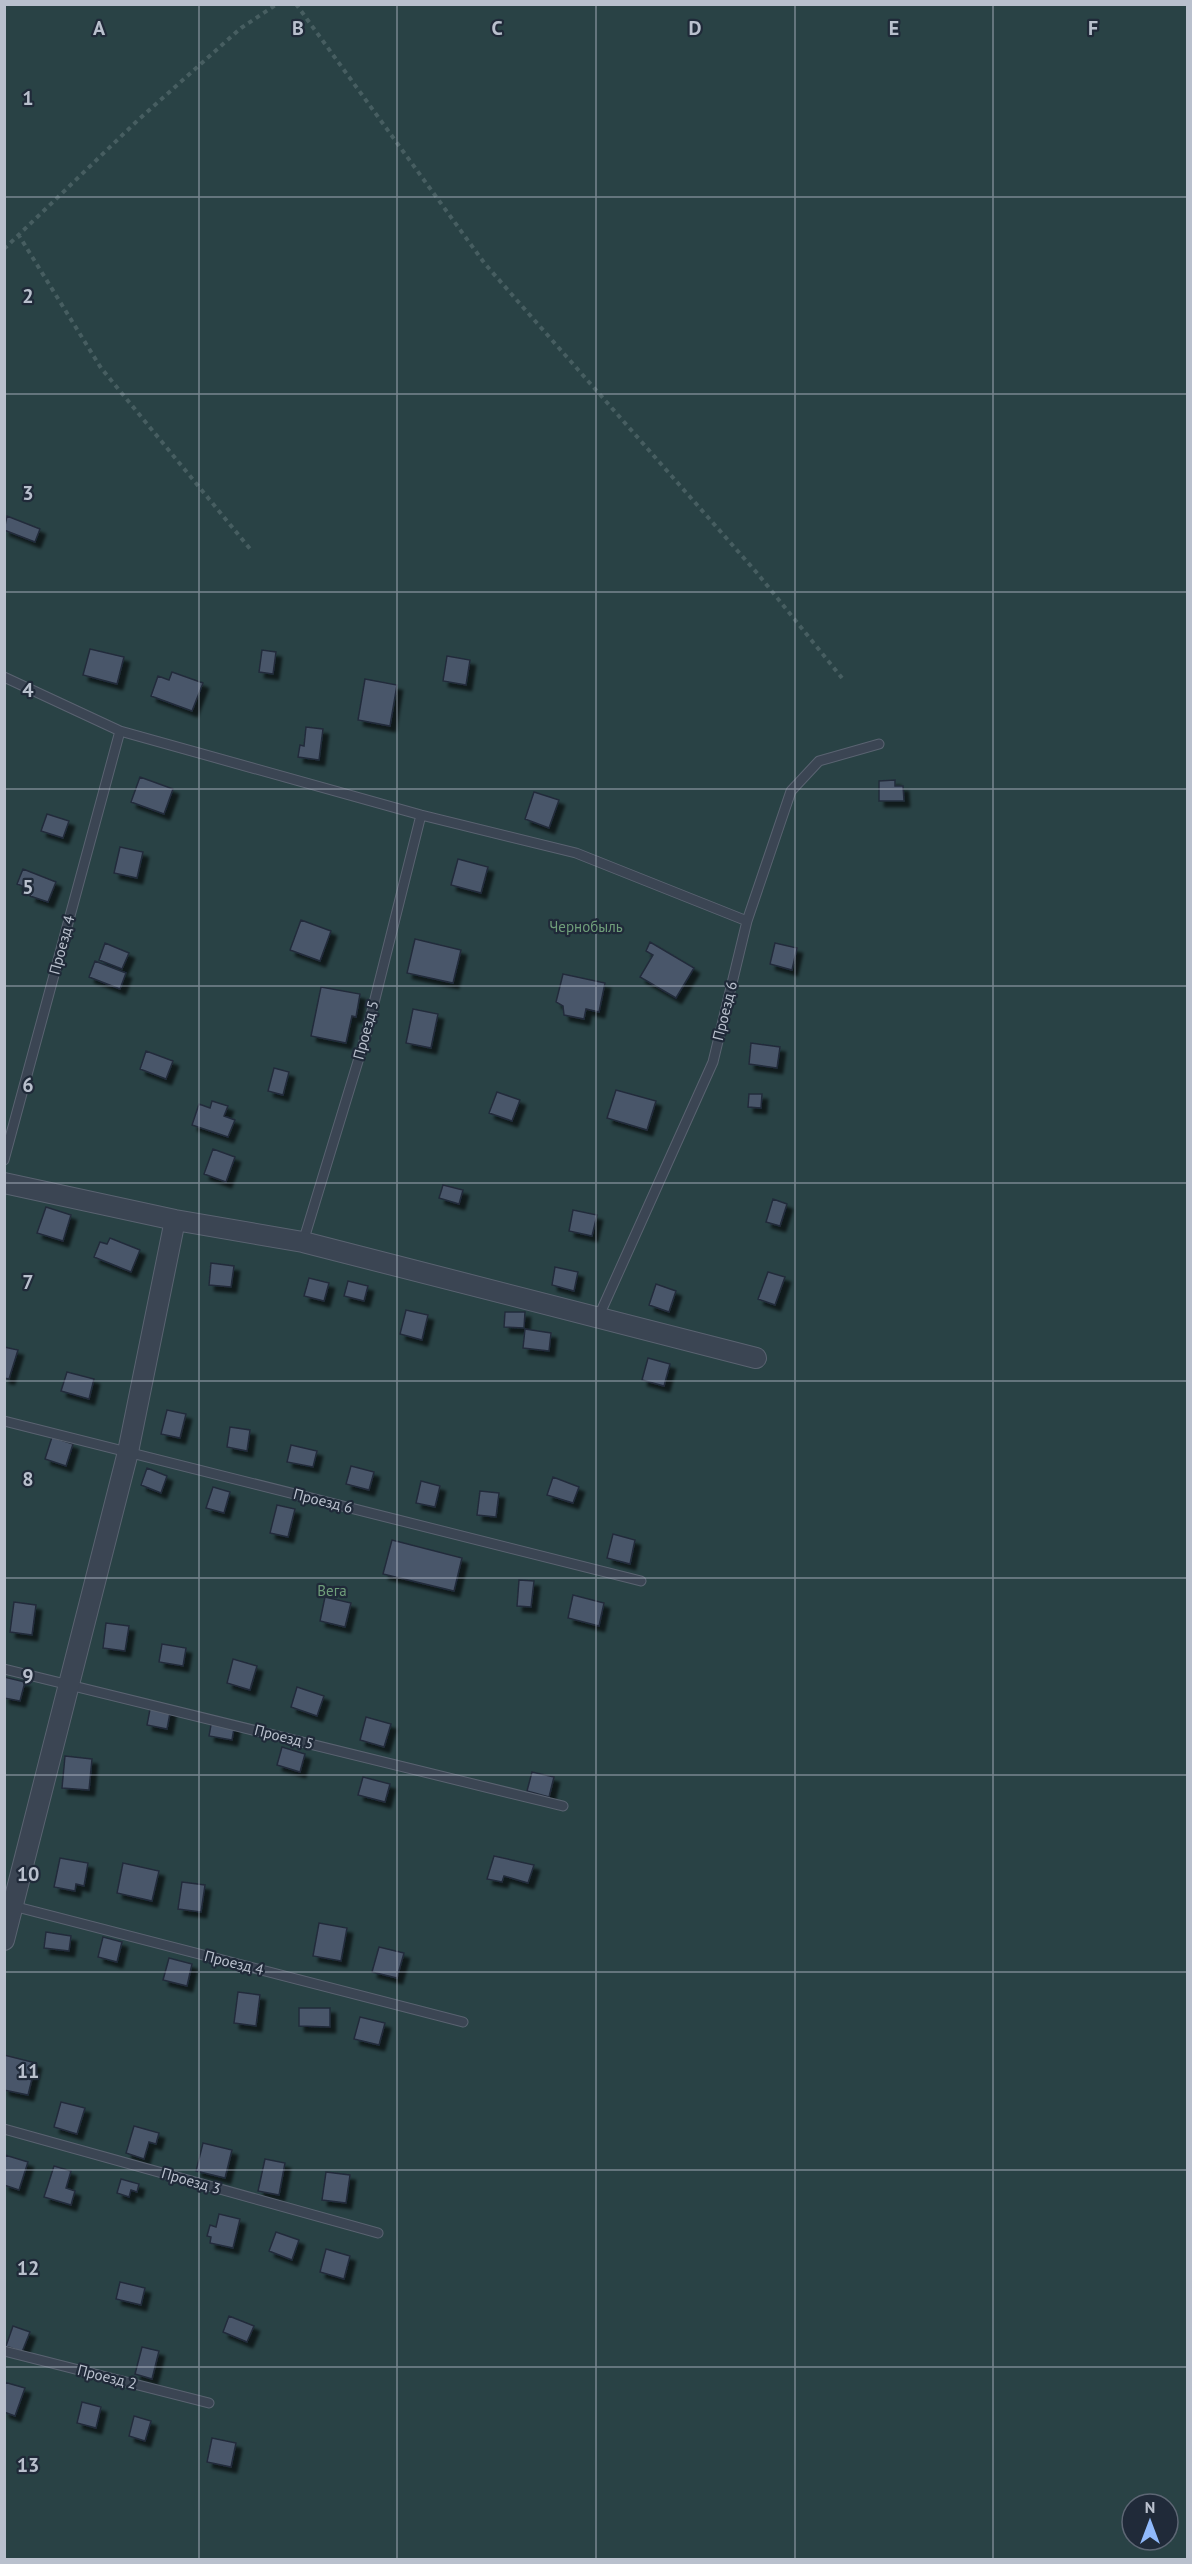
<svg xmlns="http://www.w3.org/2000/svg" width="1192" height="2564" viewBox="0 0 1192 2564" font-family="'PT Sans',sans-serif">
<defs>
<filter id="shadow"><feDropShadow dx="5.5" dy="5.5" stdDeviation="1.5" flood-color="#0009"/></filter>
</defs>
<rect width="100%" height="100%" fill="#273344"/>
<!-- green -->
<path fill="#294245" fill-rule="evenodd" d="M5,5H1187V2559H5ZM1132,2504H1168V2540H1132Z"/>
<!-- building -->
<path fill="#4a576a" stroke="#222c3b" stroke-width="1.5" filter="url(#shadow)" d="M7,516L40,529L35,542L4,530Z
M90,649L124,657L117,684L83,675Z
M262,650L276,652L273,674L259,672Z
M447,656L470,660L466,685L443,681Z
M172,672L203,683L192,711L151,696L158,676L169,680Z
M365,679L397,685L390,726L358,720Z
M306,727L323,729L319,760L298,757L300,745L304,746Z
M140,777L173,789L164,814L131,802Z
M895,780V786H903L904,801H879V781Z
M534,792L559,800L549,828L525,819Z
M47,814L69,821L63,838L41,831Z
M120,847L143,852L137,878L114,873Z
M458,859L488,867L481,893L451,885Z
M23,869L56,882L48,902L30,896L33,890L17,884Z
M301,920L331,931L320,961L290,950Z
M415,939L461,950L453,983L407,973Z
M650,942L694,968L676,998L640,977L653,955L646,951Z
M105,943L129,953L122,969L99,960Z
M775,943L797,948L792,970L770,964Z
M95,961L126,973L120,989L89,977Z
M563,974L605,983L599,1012L586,1009L584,1019L564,1015L563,1006L556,1002Z
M321,987L360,994L356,1017L352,1016L346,1043L311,1036Z
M413,1009L438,1014L431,1048L406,1043Z
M751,1043L780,1047L777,1068L749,1064Z
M146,1051L173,1061L166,1079L140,1069Z
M274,1068L289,1072L283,1095L268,1091Z
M616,1090L656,1101L647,1130L607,1118Z
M497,1092L520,1100L512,1121L489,1113Z
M749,1094H762L761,1108L748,1107Z
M212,1101L228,1106L224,1116L235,1120L228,1137L192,1125L199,1104L210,1108Z
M213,1149L235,1157L226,1182L204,1174Z
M443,1185L463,1190L459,1204L439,1198Z
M773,1199L787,1204L780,1226L766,1222Z
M46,1207L71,1215L63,1241L37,1233Z
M573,1210L597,1215L592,1236L569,1231Z
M110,1238L140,1250L131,1272L94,1257L100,1242L107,1244Z
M211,1263L234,1266L231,1287L209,1285Z
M555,1267L578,1272L574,1291L552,1285Z
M768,1272L785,1277L775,1305L758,1299Z
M309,1278L329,1283L324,1301L304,1296Z
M348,1281L368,1286L364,1301L344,1296Z
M656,1284L676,1291L669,1312L649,1305Z
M406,1310L428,1315L422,1340L400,1334Z
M505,1312H525L524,1328L504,1327Z
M525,1329L551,1333L549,1351L523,1348Z
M4,1347L18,1350L9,1379L4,1378Z
M648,1358L670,1364L664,1386L642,1380Z
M67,1372L94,1379L89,1399L61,1391Z
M167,1410L186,1414L180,1438L161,1434Z
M230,1427L250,1430L247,1451L227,1447Z
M52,1437L73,1444L66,1466L45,1459Z
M291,1445L317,1451L313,1467L287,1462Z
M351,1466L374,1472L369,1490L346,1484Z
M147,1468L167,1476L161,1493L141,1485Z
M553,1477L579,1487L573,1503L547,1495Z
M421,1481L440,1486L435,1507L416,1503Z
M213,1487L230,1492L224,1513L206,1508Z
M480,1491L499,1493L496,1517L477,1515Z
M277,1505L295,1509L288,1537L270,1533Z
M613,1534L635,1540L630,1564L607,1558Z
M392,1540L462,1558L454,1591L383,1574Z
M519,1580L534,1581L531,1607L517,1606Z
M573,1595L604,1603L599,1626L568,1618Z
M325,1597L351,1603L345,1627L320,1621Z
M14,1602L36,1605L32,1635L10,1632Z
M106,1623L129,1626L125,1651L103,1648Z
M162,1644L186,1648L183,1666L159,1662Z
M233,1659L257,1666L250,1690L227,1683Z
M4,1677L25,1682L20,1701L4,1698Z
M297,1687L324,1696L317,1716L291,1707Z
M151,1704L171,1708L167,1729L147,1725Z
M366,1717L391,1724L384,1747L360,1740Z
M212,1719L235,1723L232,1740L209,1736Z
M282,1747L305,1754L300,1772L277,1765Z
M65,1756L92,1759L89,1790L62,1788Z
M532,1772L554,1777L549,1797L527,1791Z
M363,1777L390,1784L385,1802L358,1795Z
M494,1856L534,1865L528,1883L504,1876L502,1882L487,1879Z
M60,1858L88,1863L84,1886L76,1884L75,1891L54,1887Z
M123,1863L159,1871L152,1901L117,1893Z
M182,1882L205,1885L201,1912L178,1909Z
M319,1923L347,1928L341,1961L313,1956Z
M46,1932L71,1936L69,1951L44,1948Z
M103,1937L122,1942L117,1962L98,1957Z
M379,1947L404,1953L397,1978L372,1972Z
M169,1958L192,1964L187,1986L163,1980Z
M238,1992L260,1995L256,2026L234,2023Z
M299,2008H330V2027L299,2026Z
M360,2017L385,2023L379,2045L354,2039Z
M4,2055L36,2063L28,2095L4,2090Z
M61,2102L85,2108L77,2134L54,2127Z
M134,2126L159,2133L156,2144L149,2142L144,2159L126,2153Z
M203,2143L232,2150L225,2178L196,2171Z
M5,2155L28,2162L19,2190L4,2185Z
M265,2159L285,2163L279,2195L258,2191Z
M54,2166L71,2171L66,2188L75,2191L71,2205L44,2197Z
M326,2172L350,2175L346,2203L322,2200Z
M121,2179L139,2184L137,2192L131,2190L129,2197L117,2193Z
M219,2214L240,2219L233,2248L210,2243L211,2237L207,2236L210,2225L216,2227Z
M276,2232L299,2240L292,2260L269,2251Z
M326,2249L350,2256L344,2279L320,2272Z
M120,2282L145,2288L141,2305L116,2299Z
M229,2316L254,2326L247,2342L223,2332Z
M13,2326L30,2332L22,2352L6,2346Z
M142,2347L159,2351L152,2379L135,2374Z
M4,2382L25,2388L15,2416L4,2412Z
M82,2402L101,2407L96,2428L77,2423Z
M134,2416L151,2421L145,2441L129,2436Z
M212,2438L236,2443L231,2467L207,2462Z"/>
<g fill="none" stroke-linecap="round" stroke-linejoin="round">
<!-- lane casing -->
<g stroke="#5a6371" stroke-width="11">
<path id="lane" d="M4,677L120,731L421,815L576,853L747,921
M4,1160L120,731
M303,1242L366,1035L421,815
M598,1318L713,1062L747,921L791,791L819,761L879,744
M4,1421L641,1581
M4,1669L563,1806
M13,1906L463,2022
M4,2129L378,2233
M4,2351L209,2403"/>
</g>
<!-- street casing -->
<g stroke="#5a6371" stroke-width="22">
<path id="street" d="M4,1183L175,1220L303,1242L756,1358
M4,1940L128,1452L175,1220"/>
</g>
<!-- path -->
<path stroke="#475e61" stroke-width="4" stroke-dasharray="4.5 4.5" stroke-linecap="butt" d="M296,4L485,264L757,573L842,678
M18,234L101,368L251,550
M4,249L136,122L241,28L277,4"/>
<!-- lane -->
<use href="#lane" stroke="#3b4553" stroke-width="9"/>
<!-- street -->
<use href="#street" stroke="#3b4553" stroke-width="20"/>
</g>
<!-- grid -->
<path fill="none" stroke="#b9c0cd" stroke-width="1.5" stroke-opacity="0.55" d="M199,4V2560M397,4V2560M596,4V2560M795,4V2560M993,4V2560M4,197H1188M4,394H1188M4,592H1188M4,789H1188M4,986H1188M4,1183H1188M4,1381H1188M4,1578H1188M4,1775H1188M4,1972H1188M4,2170H1188M4,2367H1188"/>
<g text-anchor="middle" stroke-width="4.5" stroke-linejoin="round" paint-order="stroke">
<!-- park labels -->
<g font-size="15" fill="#6f9e7a" stroke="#202a39">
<text x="586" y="932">Чернобыль</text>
<text x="332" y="1596">Вега</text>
</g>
<!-- street labels -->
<g font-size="15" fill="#b9c0cd" stroke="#202a39">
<text transform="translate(62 945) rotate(-75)" y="5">Проезд 4</text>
<text transform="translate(725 1011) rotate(-76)" y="5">Проезд 6</text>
<text transform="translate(366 1030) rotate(-75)" y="5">Проезд 5</text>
<text transform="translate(323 1501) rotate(14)" y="5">Проезд 6</text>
<text transform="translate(284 1737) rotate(14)" y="5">Проезд 5</text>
<text transform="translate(234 1963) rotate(14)" y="5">Проезд 4</text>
<text transform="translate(191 2181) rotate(16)" y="5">Проезд 3</text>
<text transform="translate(107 2377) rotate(14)" y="5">Проезд 2</text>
</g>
</g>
<g font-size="20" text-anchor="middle" font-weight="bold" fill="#b9c0cd" stroke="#202a39" stroke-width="4.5" stroke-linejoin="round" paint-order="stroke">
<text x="99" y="35">A</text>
<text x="298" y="35">B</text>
<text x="497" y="35">C</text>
<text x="695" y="35">D</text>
<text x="894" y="35">E</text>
<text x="1093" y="35">F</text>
<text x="28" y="105">1</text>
<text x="28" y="303">2</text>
<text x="28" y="500">3</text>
<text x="28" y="697">4</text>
<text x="28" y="894">5</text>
<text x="28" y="1092">6</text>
<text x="28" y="1289">7</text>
<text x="28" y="1486">8</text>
<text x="28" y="1683">9</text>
<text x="28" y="1881">10</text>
<text x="28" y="2078">11</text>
<text x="28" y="2275">12</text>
<text x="28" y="2472">13</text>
</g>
<!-- border -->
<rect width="1192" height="2564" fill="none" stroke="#b9c0cd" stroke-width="12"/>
<!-- north arrow -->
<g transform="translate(1150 2522)"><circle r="28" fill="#202a39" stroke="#5d6674" stroke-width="1.5"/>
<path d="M0-4.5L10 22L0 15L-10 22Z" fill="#90b9fb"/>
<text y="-9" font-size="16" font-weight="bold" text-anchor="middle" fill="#b9c0cd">N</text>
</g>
</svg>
